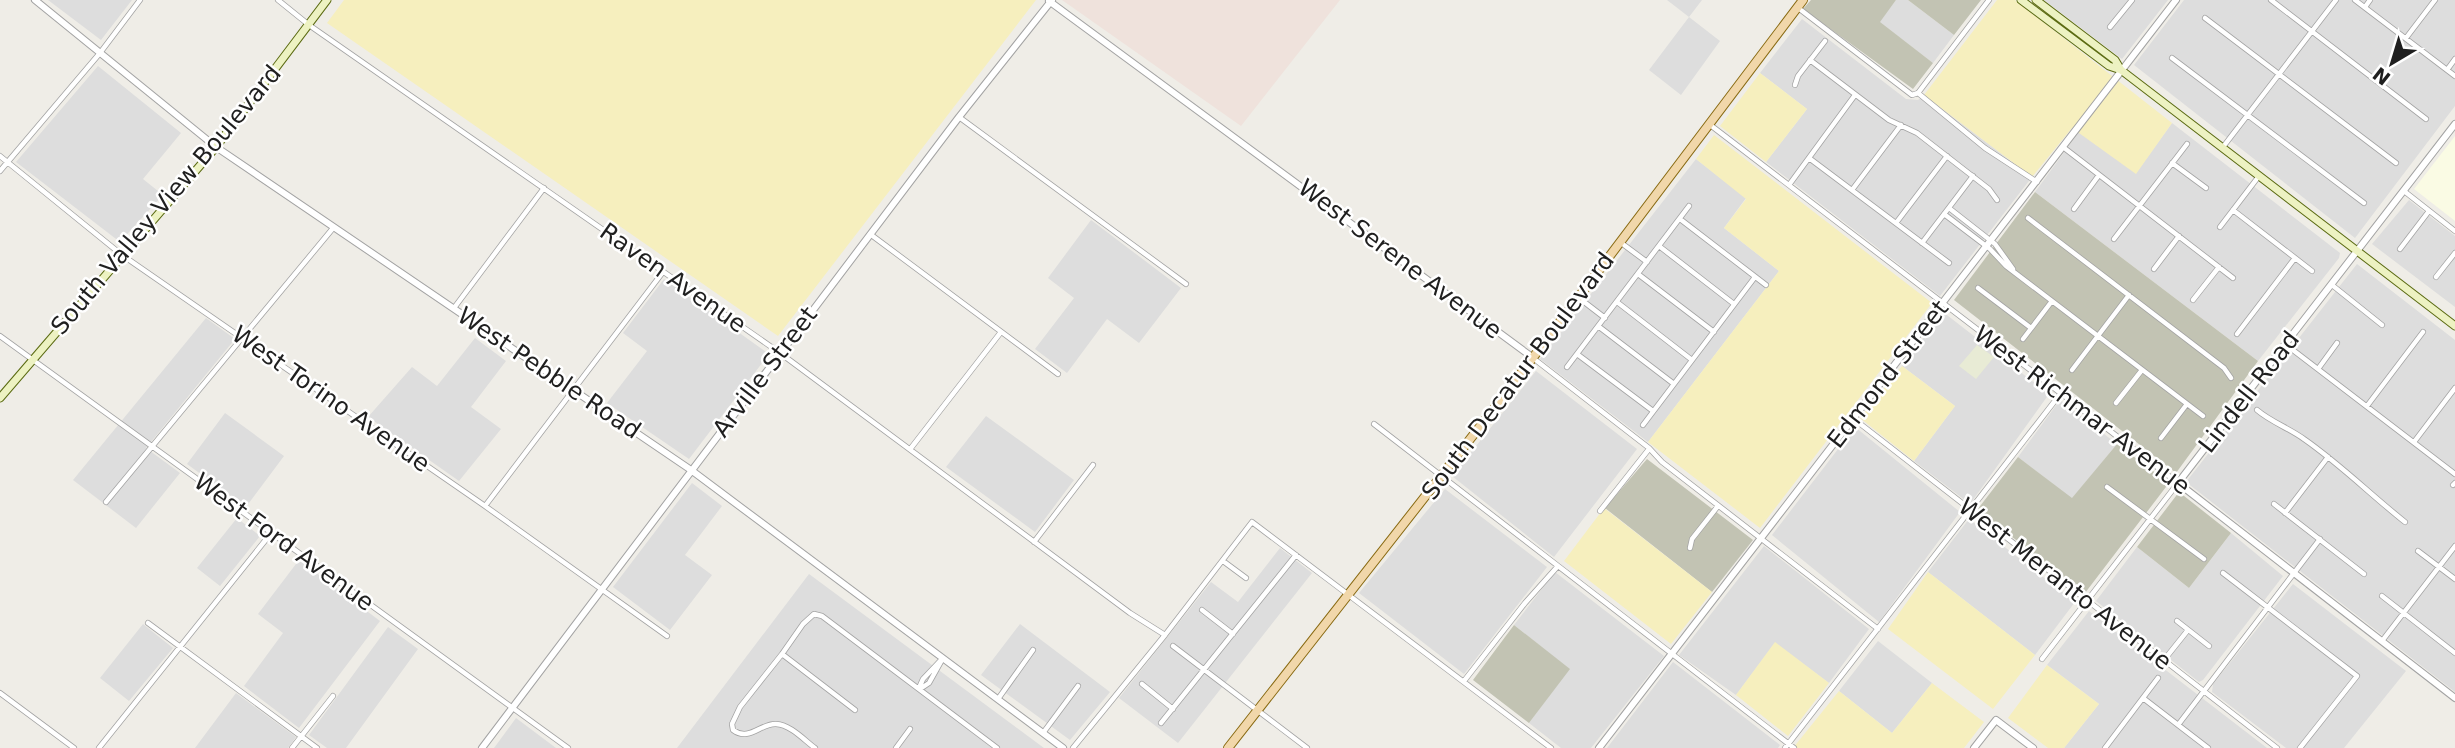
<svg xmlns="http://www.w3.org/2000/svg" width="2455" height="748" viewBox="0 0 2455 748" font-family="'DejaVu Sans',sans-serif">
<rect width="100%" height="100%" fill="#efede7"/>
<!-- residential -->
<path fill="#ddd" d="M48,0H132L101,40Z
M1667,0H1702L1689,17L1720,41L1681,95L1649,70L1689,17Z
M1896,0H1908L1954,35L1933,63L1879,22Z
M2044,0H2168L2122,59Z
M2184,0H2455V106L2355,238L2134,65Z
M1802,19L1906,99L1918,100L1924,95L2032,177L1940,296L1766,162L1807,109L1760,73Z
M98,66L181,133L143,179L163,195L120,242L16,162Z
M2172,123L2340,253L2339,258L2258,361L2035,192L2079,132L2136,173Z
M1696,159L1746,198L1724,228L1779,271L1648,442L1540,359Z
M2409,200L2455,236V307L2372,244Z
M1091,220L1181,288L1139,343L1107,319L1067,373L1035,349L1074,298L1048,278Z
M2357,264L2455,340V692L2186,482Z
M664,279L769,354L689,459L607,403L647,351L623,333Z
M1943,312L2049,394L1970,504L1914,461L1955,406L1902,366Z
M206,318L235,339L146,448L180,473L136,528L73,480Z
M475,338L506,361L471,407L501,429L459,481L368,417L412,367L437,386Z
M1536,371L1637,449L1554,557L1452,476Z
M2060,400L2117,444L2072,499L2018,457Z
M225,413L284,456L246,507L187,464Z
M986,416L1074,480L1035,532L946,467Z
M1855,427L1960,512L1879,622L1772,535Z
M692,483L722,506L685,555L712,575L670,630L613,587Z
M1445,489L1547,567L1464,674L1359,593Z
M237,518L260,536L220,586L197,568Z
M1969,519L2075,602L2035,655L1928,572Z
M2231,533L2283,576L2203,680L2199,682L2096,601L2137,547L2189,588Z
M1764,546L1869,629L1829,683L1775,643L1736,695L1679,655Z
M1280,548L1312,573L1178,743L1119,698L1211,582L1238,602Z
M299,560L380,621L299,728L244,686L283,633L258,614Z
M1555,572L1664,656L1591,748H1561L1529,723L1569,669L1514,625Z
M809,574L1044,748H677Z
M2293,584L2406,671L2344,748H2286L2212,692L2213,684Z
M2089,611L2267,748H2064L2099,704L2047,665Z
M143,624L173,648L129,701L100,678Z
M1020,624L1110,692L1070,740L981,675Z
M388,627L418,649L346,748H327L309,735Z
M1878,641L1932,683L1892,733L1839,691Z
M1673,662L1780,745L1778,748H1607Z
M236,693L296,737L288,748H195Z
M516,718L556,748H494Z"/>
<!-- education -->
<path fill="#fafbe4" d="M2455,136V221L2414,189Z"/>
<!-- military -->
<path fill="#efe2dc" d="M1062,0H1340L1241,126Z"/>
<!-- construction -->
<path fill="#c2c3b3" d="M1811,0H1896L1880,22L1933,63L1913,89L1803,9Z
M1908,0H1981L1954,35Z
M2035,192L2258,361L2176,473L1954,300Z
M2117,444L2169,483L2085,593L1977,510L2018,457L2072,498Z
M1647,459L1753,540L1712,592L1605,508Z
M2179,492L2231,533L2189,588L2137,547Z
M1514,625L1570,669L1529,723L1473,680Z"/>
<!-- farmland -->
<path fill="#e8ebd5" d="M1977,345L1994,357L1976,379L1959,366Z"/>
<!-- sand -->
<path fill="#f6efbe" d="M344,0H1036L778,336L327,23Z
M1997,0H2015L2172,123L2136,174L2072,128L2032,177L1924,95Z
M1760,73L1807,109L1766,162L1720,126Z
M1714,135L1932,303L1760,528L1648,442L1779,271L1724,228L1746,199L1696,159Z
M1902,366L1955,406L1914,461L1860,418Z
M1604,508L1712,592L1671,644L1564,561Z
M1928,572L2035,655L1993,709L1888,629Z
M1775,642L1829,683L1788,736L1736,695Z
M2047,665L2099,704L2064,748H2048L2008,718Z
M1932,683L1984,722L1964,748H1793L1839,691L1892,733Z"/>
<g fill="none" stroke-linecap="round" stroke-linejoin="round">
<!-- minor casing -->
<g stroke="#a3a3a3" stroke-width="6">
<path id="minor" d="M278,0L309,25L780,353L1130,613L1165,635
M2271,0L2426,119
M2355,0L2455,76
M1797,7L1912,95L1918,93L1989,0
M2365,7L2370,0
M2205,18L2396,163
M2110,27L2132,0
M2406,38L2435,0
M2172,58L2364,203
M1810,60L1889,120L1917,133L1989,189L1997,200
M2447,70L2455,59
M1795,85L1798,76L1825,41
M1918,93L1985,148L2037,182
M959,117L1186,284
M1709,124L2178,483L2042,659
M2063,147L2233,278
M2223,147L2336,0
M0,156L122,255L485,506L667,636
M1809,158L1949,263
M2172,163L2206,188
M0,171L100,53L140,0
M1789,185L1855,95
M1852,190L1901,125
M2404,191L2455,231
M1949,208L1995,244L2013,269
M2074,209L2099,175
M2233,210L2312,271
M1944,214L1990,249L2006,266L2203,416
M2028,218L2224,368L2231,378
M1680,219L1766,285
M1896,223L1947,156
M2220,227L2259,176
M870,234L1058,374
M2114,239L2187,144
M1620,242L1647,262
M1922,243L1973,176
M1659,246L1734,304
M2400,249L2429,211
M2154,269L2179,236
M1638,274L1714,332
M2436,277L2455,253
M2332,285L2382,325
M1978,288L2031,328
M1579,298L1605,318
M2193,300L2219,267
M1617,302L1692,360
M454,308L544,188
M1598,326L1674,384
M2237,334L2295,258
M0,336L568,748
M2023,339L2052,301
M2285,344L2455,474
M1577,354L1653,411
M1533,358L1649,448L1662,462L1878,629
M1567,367L1689,206
M2318,369L2337,343
M2072,370L2129,295
M2116,403L2142,370
M2367,406L2423,332
M2257,410C2271,422 2289,428 2304,439C2340,464 2371,495 2405,522
M1854,419L2277,748
M1374,424L1794,748
M1643,425L1755,277
M2161,438L2187,404
M2414,442L2455,388
M911,448L1001,332
M2453,485L2455,483
M2107,487L2204,559
M106,502L334,227
M2274,504L2364,574
M485,506L663,272
M1600,511L1649,449
M2285,513L2328,457
M1034,542L1093,465
M1690,548L1692,539L1718,506
M2418,551L2455,579
M1223,561L1246,578
M2223,573L2357,676L2300,748
M2382,596L2455,653
M1202,610L1233,634
M2177,621L2209,646
M148,623L317,748
M2382,641L2455,546
M1173,646L1307,748
M782,654L855,710
M2164,660L2188,630
M1464,681L1525,603L1558,566
M1142,684L1173,709
M919,688L923,679L941,660
M920,689L929,683L943,658
M0,693L74,748
M2143,698L2208,748
M998,699L1033,650
M1161,723L1296,555
M2178,725L2320,539
M1043,733L1078,686
M99,748L272,532
M292,748L333,696
M815,748C804,740 791,725 776,724C761,723 749,742 733,730L732,724L740,707L782,654L803,624L814,614L822,616L997,748
M896,748L910,729
M1073,748L1165,635L1252,522L1551,748
M1785,748L2061,393
M2105,748L2158,678"/>
</g>
<!-- tertiary casing -->
<g stroke="#a3a3a3" stroke-width="8">
<path id="tertiary" d="M35,0L216,147L691,470L1063,748
M1049,1L1532,357
M2455,124L2178,483L2455,698
M482,748L959,117L1052,0
M1599,748L2176,0
M1974,748L1996,720L2033,748"/>
</g>
<!-- secondary casing -->
<g stroke="#5b6b12" stroke-width="9">
<path id="secondary" d="M2021,0L2109,66L2121,70L2455,326
M2036,0L2115,60L2121,70
M0,398L216,147L327,0"/>
</g>
<!-- primary casing -->
<g stroke="#896a12" stroke-width="10">
<path id="primary" d="M1228,748L1507,392L1803,0"/>
</g>
<!-- minor -->
<use href="#minor" stroke="#fff" stroke-width="4.5"/>
<!-- tertiary -->
<use href="#tertiary" stroke="#fff" stroke-width="6"/>
<!-- secondary -->
<use href="#secondary" stroke="#edf2c2" stroke-width="7"/>
<!-- primary -->
<use href="#primary" stroke="#f1d7aa" stroke-width="8"/>
</g>
<g text-anchor="middle" stroke-width="5" stroke-linejoin="round" paint-order="stroke">
<!-- street labels -->
<g font-size="24" fill="#1f1f1f" stroke="#fff">
<text transform="translate(166 200) rotate(-50)" y="8">South Valley View Boulevard</text>
<text transform="translate(1400 259) rotate(37)" y="8">West Serene Avenue</text>
<text transform="translate(673 278) rotate(35)" y="8">Raven Avenue</text>
<text transform="translate(765 372) rotate(-53)" y="8">Arville Street</text>
<text transform="translate(549 373) rotate(34)" y="8">West Pebble Road</text>
<text transform="translate(1888 374) rotate(-52)" y="8">Edmond Street</text>
<text transform="translate(1518 376) rotate(-53)" y="8">South Decatur Boulevard</text>
<text transform="translate(2249 392) rotate(-52)" y="8">Lindell Road</text>
<text transform="translate(331 399) rotate(35)" y="8">West Torino Avenue</text>
<text transform="translate(2082 410) rotate(37)" y="8">West Richmar Avenue</text>
<text transform="translate(284 542) rotate(36)" y="8">West Ford Avenue</text>
<text transform="translate(2065 584) rotate(38)" y="8">West Meranto Avenue</text>
</g>
</g>
<!-- north arrow -->
<g transform="translate(2392 63) rotate(218)" stroke="#ffffff" stroke-width="5" paint-order="stroke">
<path d="M0-5L12 26L0 18L-12 26Z" fill="#1f1f1f"/>
<text y="-10" font-size="19" font-weight="bold" text-anchor="middle" fill="#1f1f1f">N</text>
</g>
</svg>
